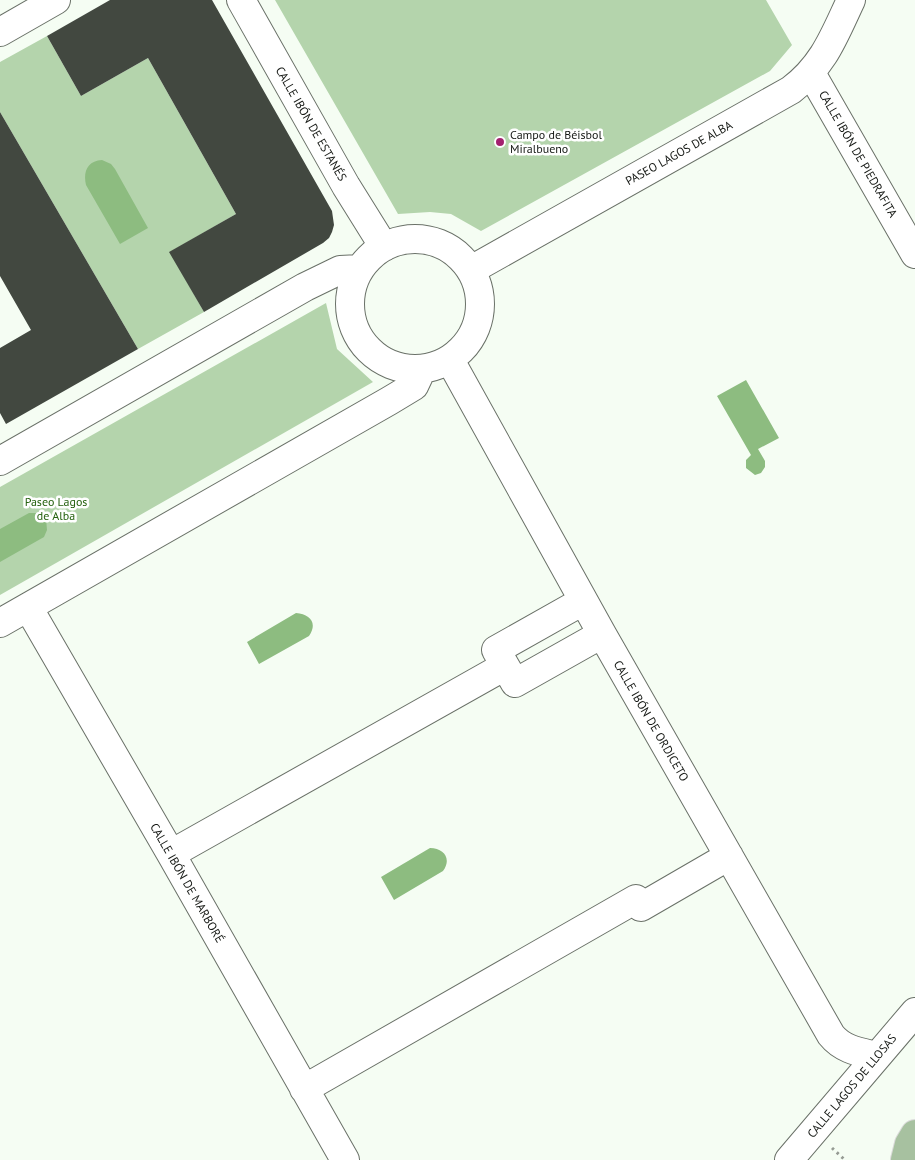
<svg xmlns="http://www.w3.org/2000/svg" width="915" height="1160" viewBox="0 0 915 1160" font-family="'PT Sans',sans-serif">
<rect width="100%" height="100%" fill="#f5fdf3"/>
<!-- green -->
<path fill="#b4d4ac" d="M275,0H766L792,45L770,71L481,231L451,214L430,212L398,214Z
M47,36L81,96L148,58L236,214L170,252L204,312L138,349L0,112V62Z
M326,303L337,349L373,382L0,595V487Z"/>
<!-- water -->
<path fill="#8dbc80" d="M102,160L111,164L115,169L148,228L120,244L86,185C83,172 87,161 102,160Z
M746,380L779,438L758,449L765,461V467L761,473L755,475L746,468V460L751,455L717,396Z
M29,513H37L46,518L47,530L44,537L0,562V529Z
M296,613C310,614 318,623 309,636L259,664L247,642Z
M430,848C444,848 452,859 443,871L394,900L381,877Z"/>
<!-- building -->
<path fill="#424840" d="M110,0H212L332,211L334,225L332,232L329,238L323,243L204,312L169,252L236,214L148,58L81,96L47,36Z
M0,112L138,349L6,424L0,413V348L31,330L0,276Z"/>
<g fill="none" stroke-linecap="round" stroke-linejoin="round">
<!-- minor casing -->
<g stroke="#6a7168" stroke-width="30">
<path id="minor" d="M241,0L346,186L384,247
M0,32L56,0
M811,73L915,254
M350 304a65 65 0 1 1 130 0a65 65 0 1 1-130 0Z
M471,270L791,90C824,65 834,36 851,0
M450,360L602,634L831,1035C843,1050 860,1052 877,1056
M0,461L305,287L340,270L360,269
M583,601L496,650L515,683L602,634
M28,607L171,854L345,1160
M0,623L389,401L414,386L422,369
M171,854L505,666
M304,1089L636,899L641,907L729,856
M789,1160L915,1012"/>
</g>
<!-- major casing -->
<g stroke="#dadad9" stroke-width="30">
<path id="major" d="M905,1160L909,1144L915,1134"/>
</g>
<!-- path -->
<path stroke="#959b93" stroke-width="3" stroke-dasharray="2.5 4" stroke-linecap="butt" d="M832,1148L845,1160"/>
<!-- minor -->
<use href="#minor" stroke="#fff" stroke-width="28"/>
<!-- major -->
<use href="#major" stroke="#a7c1a0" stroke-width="28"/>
</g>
<!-- markers -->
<circle fill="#a3206f" stroke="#fff" stroke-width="2" cx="500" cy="142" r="5"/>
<g text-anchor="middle" stroke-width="5" stroke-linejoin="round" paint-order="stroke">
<!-- street labels -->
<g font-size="12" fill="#151814" stroke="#fff">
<text transform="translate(311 124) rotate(60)" y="4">CALLE IBÓN DE ESTANÉS</text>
<text transform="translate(679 153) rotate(-29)" y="4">PASEO LAGOS DE ALBA</text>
<text transform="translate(858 154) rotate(60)" y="4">CALLE IBÓN DE PIEDRAFITA</text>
<text transform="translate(651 721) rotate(60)" y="4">CALLE IBÓN DE ORDICETO</text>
<text transform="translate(187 883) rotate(60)" y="4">CALLE IBÓN DE MARBORÉ</text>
<text transform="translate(852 1086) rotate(-50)" y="4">CALLE LAGOS DE LLOSAS</text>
</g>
<!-- poi labels -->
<g font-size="12" fill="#151814" stroke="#fff" text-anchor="start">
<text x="510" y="139">Campo de Béisbol<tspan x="510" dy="14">Miralbueno</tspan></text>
</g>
<!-- park labels -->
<g font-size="12" fill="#25610f" stroke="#fff">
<text x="56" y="506">Paseo Lagos<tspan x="56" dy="14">de Alba</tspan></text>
</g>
</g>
</svg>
